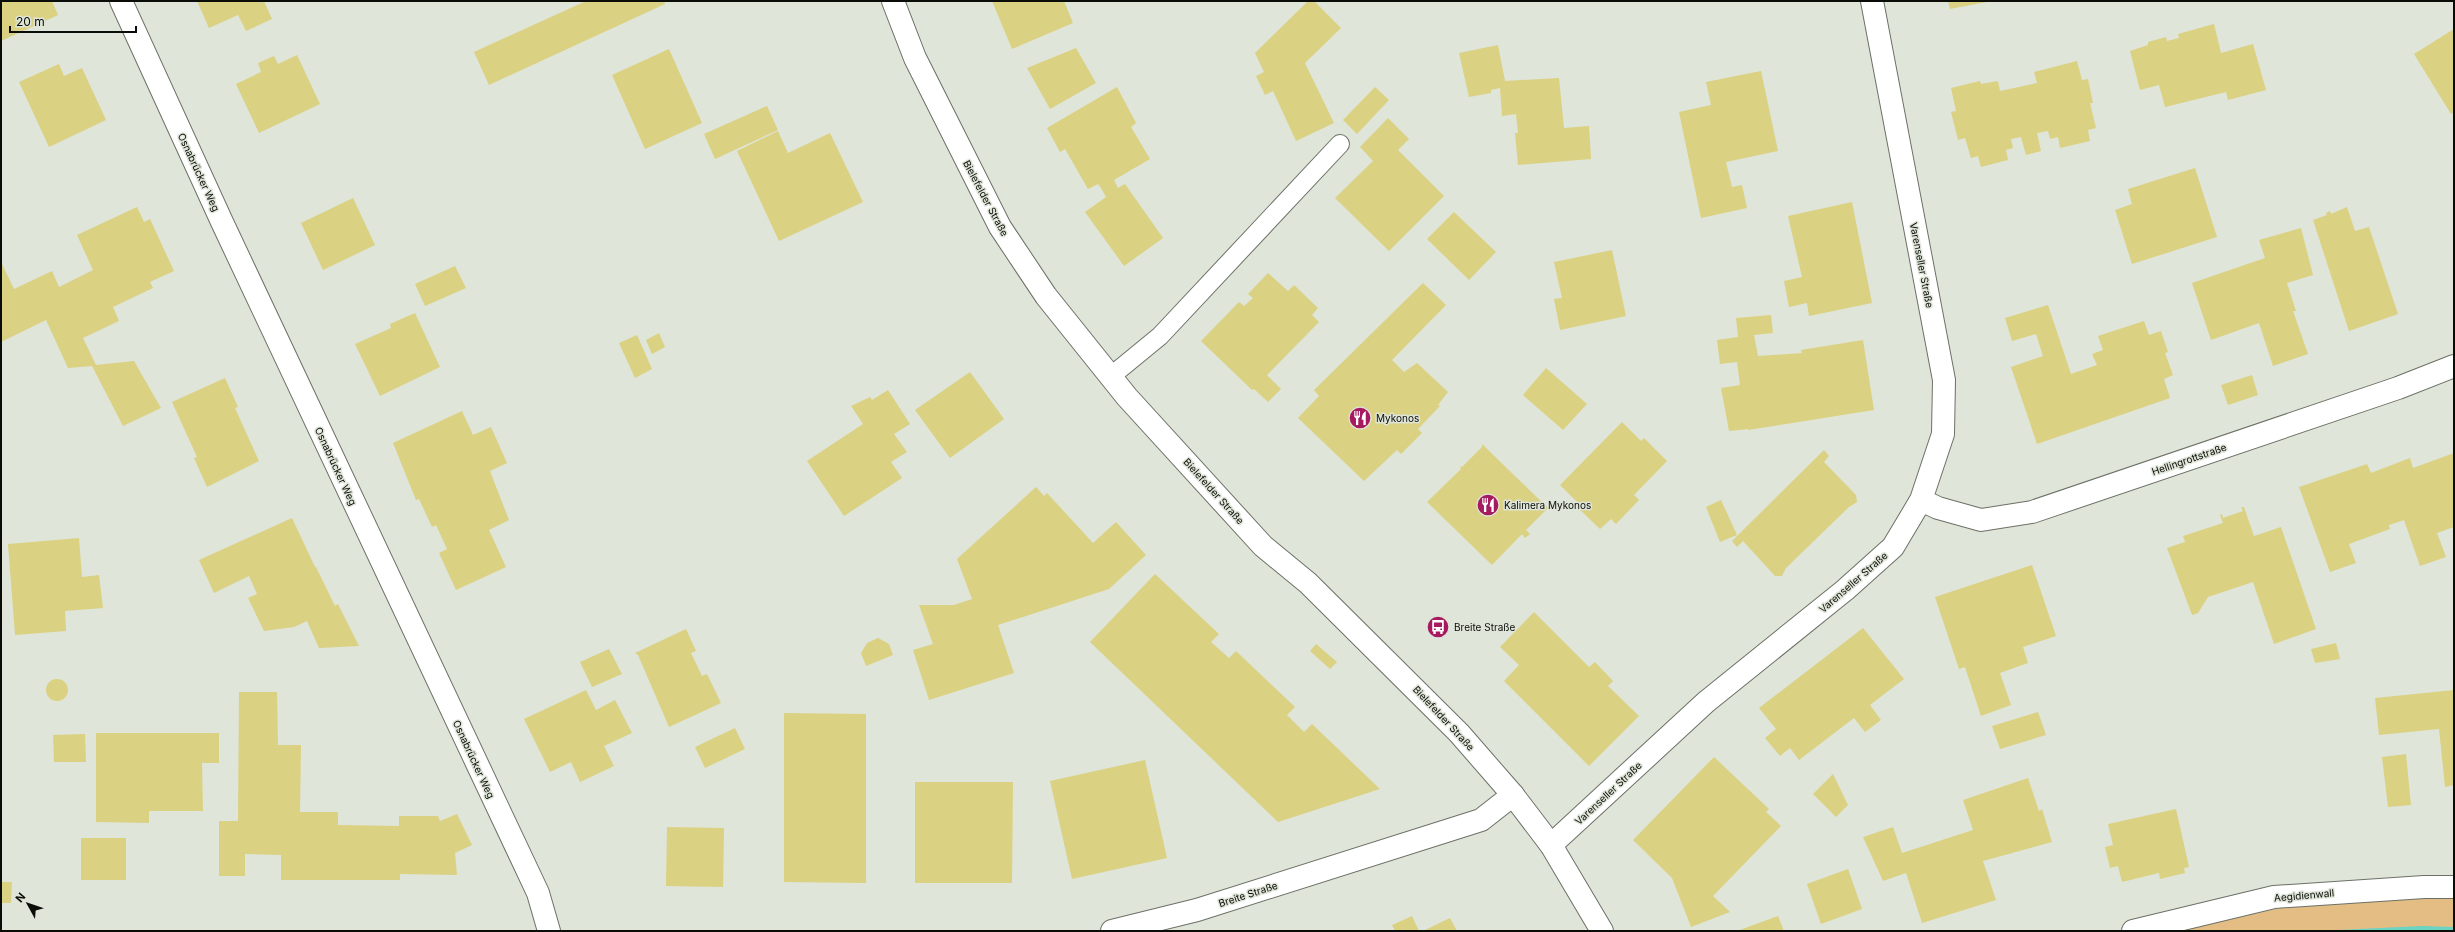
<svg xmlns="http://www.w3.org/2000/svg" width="2455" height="932" viewBox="0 0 2455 932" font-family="Inter,sans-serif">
<rect width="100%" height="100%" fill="#dfe5d8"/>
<!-- green -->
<path fill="#e4bd85" d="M2454,896V927L2318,931H2180L2280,908Z"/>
<!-- water -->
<path fill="#6bd3c2" d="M2421,926L2454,927V931H2318Z"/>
<!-- building -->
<path fill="#dbd182" d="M1,1H52L58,15L1,41Z
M197,1H264L272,19L246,31L238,15L209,28Z
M586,1H664L665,4L489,85L474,52Z
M992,1H1064L1073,23L1012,49Z
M1308,1H1314L1341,28L1305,63L1334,123L1296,141L1273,91L1265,95L1256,76L1264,72L1255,53Z
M1948,1H1987V2L1950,9Z
M2214,24L2221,53L2253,44L2266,90L2228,100L2226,92L2165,107L2159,85L2140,90L2130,51L2148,45V42L2166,37L2167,41L2179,38L2178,34Z
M2454,29V112L2451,114L2414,54Z
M1498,45L1505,81L1559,78L1564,128L1589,126L1591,159L1518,165L1515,133H1518L1516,114L1502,116L1500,88L1491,90V93L1469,97L1459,53Z
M1076,48L1096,83L1050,109L1027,68Z
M669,49L702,123L645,149L612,75Z
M297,55L320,104L259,133L236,84L261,72L258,63L274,56L278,64Z
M2077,61L2082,80L2088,79L2093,103H2090L2096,128L2088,130L2090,141L2060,148L2058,137L2050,139L2048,131L2037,133L2041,151L2026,155L2021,137L2011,139L2013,148L2006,150L2008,160L1981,167L1978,156L1971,158L1965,138L1958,140L1951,112L1956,111L1951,88L1980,81L1981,84L1998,81L2000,91L2037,83L2034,72Z
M59,64L64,76L82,68L106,120L49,147L19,82Z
M1761,71L1778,151L1726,162L1732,187L1742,185L1747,208L1701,218L1679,112L1711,105L1706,82Z
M1117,87L1136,123L1131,127L1150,159L1114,180L1118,188L1125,184L1163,238L1124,266L1085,212L1106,197L1101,188L1098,184L1088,189L1065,149L1060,152L1047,128Z
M1375,87L1389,100L1357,134L1343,120Z
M767,106L778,130L715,159L704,134Z
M1388,118L1409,139L1398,150L1444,196L1389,251L1335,198L1373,161L1360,147Z
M778,131L788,153L830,133L863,202L779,241L737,151Z
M2195,168L2217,237L2132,264L2115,210L2132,204L2128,189Z
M353,198L375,245L323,270L301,223Z
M1852,202L1872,303L1809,316L1807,303L1789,307L1784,281L1802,277L1788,216Z
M137,207L144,222L150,219L174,271L150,282L153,288L113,307L119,321L83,338L96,365L134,361L161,408L123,426L92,366L68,368L46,320L1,342V262L14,289L52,271L59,287L93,270L77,235Z
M2347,207L2355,231L2369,227L2398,314L2349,331L2313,220L2327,215L2326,213L2330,211L2331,214Z
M1454,212L1496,252L1469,280L1427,239Z
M2301,228L2313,275L2287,283L2296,311H2293L2308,354L2273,366L2259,323L2211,340L2192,283L2265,258L2259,240Z
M1612,250L1626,316L1560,330L1554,299L1562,298L1554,262Z
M455,266L466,288L425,306L415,284Z
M1268,273L1288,291L1294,285L1318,308L1312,315L1319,322L1267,375L1281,389L1268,402L1254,389L1252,390L1201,341L1239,302L1244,306L1253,298L1248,294Z
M1423,283L1446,305L1392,360L1404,372L1417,363L1448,392L1438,405L1440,406L1418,429L1422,433L1401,454L1397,450L1364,481L1298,418L1319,396L1314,390Z
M2048,305L2071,374L2097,365L2092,354L2103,350L2098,336L2144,321L2149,335L2161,331L2168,352L2165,353L2173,375L2164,379L2170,398L2037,444L2011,367L2043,356L2036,334L2012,341L2005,318Z
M415,313L440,367L380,396L355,344L391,328L390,324Z
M1771,315L1773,333L1754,335L1758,356L1802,353L1801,350L1863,340L1874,410L1748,430V429L1729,431L1721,388L1740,385L1737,362L1720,364L1717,340L1738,337L1736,318Z
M659,333L665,347L652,354L646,340Z
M637,335L652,369L635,378L619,343Z
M1546,368L1587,404L1563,430L1523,395Z
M970,372L1004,419L950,458L915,410Z
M2252,375L2258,395L2228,405L2221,385Z
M225,378L238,407L235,408L259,461L207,487L194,458L197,457L172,402Z
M888,390L910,424L894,434L907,452L891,462L902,478L844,516L807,461L863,424L851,406L870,397L872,400Z
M462,411L473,435L491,427L507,463L490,471L509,520L489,530L506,567L456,590L439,553L447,549L436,525L432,527L419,499L416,500L393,443Z
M1622,422L1641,441L1644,438L1667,461L1634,495L1639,500L1616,524L1611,519L1600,529L1577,507L1579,504L1560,485Z
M1482,444L1548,508L1526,530L1530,534L1525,538L1522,534L1492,565L1427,502L1461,469L1460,466L1462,467L1482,447Z
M1824,450L1829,456L1824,462L1856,495L1857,502L1849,507L1786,568L1782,576H1775L1743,541L1737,547L1732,541Z
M2454,453V527L2437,533L2446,557L2420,566L2404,520L2389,525L2390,529L2349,544L2356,563L2330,572L2299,487L2367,464L2371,473L2410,458L2413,468Z
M1036,487L1044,496L1047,493L1093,543L1116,522L1146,555L1109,589L998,625L1014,673L929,700L913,650L933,644L919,605H954L972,599L957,559Z
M1721,500L1737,535L1720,542L1706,507Z
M2241,507H2244L2254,536L2281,527L2316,629L2274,644L2253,582L2208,597L2198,613L2192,615L2167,548L2185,542L2183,536L2223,523L2220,515L2222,514L2223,518L2243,511Z
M292,518L315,567H316L335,606L338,604L359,646L319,648L307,621L294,627L264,631L248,598L257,594L249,576L214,593L199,560Z
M79,538L82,577L99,575L103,608L65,611L66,631L15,635L8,544Z
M2032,565L2056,636L2023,647L2028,663L2000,673L2011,705L1981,716L1965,667L1959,669L1935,597Z
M1155,574L1219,634L1211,642L1229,658L1236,651L1295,707L1287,715L1304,732L1312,724L1380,789L1278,822L1090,642Z
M1534,612L1589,667L1595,662L1613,681L1608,686L1639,716L1589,766L1504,681L1519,665L1500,647Z
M1863,628L1904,679L1870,705L1881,720L1865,732L1854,718L1799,760L1790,748L1780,756L1765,738L1776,729L1759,708Z
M686,629L696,651L691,653L702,676L707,674L721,703L669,727L638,655L635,653Z
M878,638L889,644L893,655L866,666L861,653L867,643Z
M2336,643L2340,659L2315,663L2311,649Z
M1316,644L1337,662L1330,669L1310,651Z
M609,649L622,674L592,687L580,662Z
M46 690a11 11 0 1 1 22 0a11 11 0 1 1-22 0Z
M586,690L596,710L615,700L632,733L604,746L614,766L580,782L571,762L550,772L524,719Z
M2454,690V785L2445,787L2439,729L2379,735L2375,698Z
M239,692H277L278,745H301L300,812H338V825L399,826V816H438L440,821L457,814L472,845L455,853L457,875L400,874V880H281V855L245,854V876H219V821H238Z
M2038,712L2046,735L2000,749L1992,726Z
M784,713L866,714V883L784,882Z
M735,728L745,749L705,768L695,747Z
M96,733H219V763H202L203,811H149V823L96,822Z
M85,734L86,762H54L53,735Z
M2406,754L2411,805L2388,807L2382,757Z
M1714,757L1769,809L1766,812L1781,826L1713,896L1730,912L1691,927L1672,878L1633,840Z
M1145,760L1167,858L1072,879L1050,781Z
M1833,774L1848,805L1836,817L1813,794Z
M2028,778L2039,811L2042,809L2052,842L1983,861L1996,900L1922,923L1906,873L1883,881L1863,837L1893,827L1902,853L1973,830L1963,800Z
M915,782H1013L1012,883H915Z
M2176,809L2189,867L2184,868L2185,873L2160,879L2159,873L2122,882L2118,866L2110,868L2105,847L2113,845L2108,824Z
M667,827L724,828L723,887L666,886Z
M81,838H126V880H81Z
M1848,869L1862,909L1821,924L1807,884Z
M1,882H12L11,903H1Z
M1412,916L1419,931H1395L1392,925Z
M1778,916L1784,931H1737Z
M1450,918L1457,931H1423Z"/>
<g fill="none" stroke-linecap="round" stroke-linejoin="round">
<!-- service casing -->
<g stroke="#6b7166" stroke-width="20">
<path id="service" d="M1110,377L1160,336L1340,144"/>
</g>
<!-- minor casing -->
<g stroke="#6b7166" stroke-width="24">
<path id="minor" d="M121,1L222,222L538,893L549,931
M1921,500L1938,508L1981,520L2032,512L2398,388L2454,366
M1551,845L1706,702L1845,590L1893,547L1921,500L1943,434L1944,380L1872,1
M1112,931L1197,910L1481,820L1513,795
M2133,931L2274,897L2424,887H2454"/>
</g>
<!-- tertiary casing -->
<g stroke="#6b7166" stroke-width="24">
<path id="tertiary" d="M893,1L915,58L1000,227L1046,296L1127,397L1263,546L1308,583L1459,733L1513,795L1551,845L1602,931"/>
</g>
<!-- service -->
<use href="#service" stroke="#fff" stroke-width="18"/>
<!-- minor -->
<use href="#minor" stroke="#fff" stroke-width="22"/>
<!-- tertiary -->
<use href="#tertiary" stroke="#fff" stroke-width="22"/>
</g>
<!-- icons -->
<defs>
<g id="restaurant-disc" transform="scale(1.15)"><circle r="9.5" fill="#a61b60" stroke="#dfe5d8"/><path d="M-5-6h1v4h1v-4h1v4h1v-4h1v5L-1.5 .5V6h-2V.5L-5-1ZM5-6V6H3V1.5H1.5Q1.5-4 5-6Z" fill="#fff"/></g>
<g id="bus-disc" transform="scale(1.15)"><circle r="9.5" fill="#a61b60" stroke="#dfe5d8"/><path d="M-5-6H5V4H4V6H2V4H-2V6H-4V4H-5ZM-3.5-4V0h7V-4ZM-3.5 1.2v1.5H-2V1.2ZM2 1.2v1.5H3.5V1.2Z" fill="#fff"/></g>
</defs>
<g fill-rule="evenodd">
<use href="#restaurant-disc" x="1360" y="418"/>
<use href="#restaurant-disc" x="1488" y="505"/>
<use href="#bus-disc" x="1438" y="627"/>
</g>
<g text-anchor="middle" stroke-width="3" stroke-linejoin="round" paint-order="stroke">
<!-- street labels -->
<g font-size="10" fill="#0a0c08" stroke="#dfe5d8">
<text transform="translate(199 172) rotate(65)" y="4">Osnabrücker Weg</text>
<text transform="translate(986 198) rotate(62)" y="4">Bielefelder Straße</text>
<text transform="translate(1922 265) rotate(79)" y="4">Varenseller Straße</text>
<text transform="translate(2189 459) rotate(-19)" y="4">Hellingrottstraße</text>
<text transform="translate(336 466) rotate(65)" y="4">Osnabrücker Weg</text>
<text transform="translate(1214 491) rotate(48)" y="4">Bielefelder Straße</text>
<text transform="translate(1853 582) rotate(-41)" y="4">Varenseller Straße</text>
<text transform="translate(1444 718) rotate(47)" y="4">Bielefelder Straße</text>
<text transform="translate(474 759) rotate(65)" y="4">Osnabrücker Weg</text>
<text transform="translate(1608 793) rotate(-43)" y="4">Varenseller Straße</text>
<text transform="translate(1248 894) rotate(-18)" y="4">Breite Straße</text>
<text transform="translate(2304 895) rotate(-5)" y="4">Aegidienwall</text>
</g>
<!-- poi labels -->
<g font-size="10" fill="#0a0c08" stroke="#dfe5d8" text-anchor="start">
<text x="1376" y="422">Mykonos</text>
<text x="1504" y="509">Kalimera Mykonos</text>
<text x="1454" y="631">Breite Straße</text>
</g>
</g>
<!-- border -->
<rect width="2455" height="932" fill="none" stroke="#0a0c08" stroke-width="4"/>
<!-- north arrow -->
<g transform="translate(28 904) rotate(310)" stroke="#dfe5d8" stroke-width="3" paint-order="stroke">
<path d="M0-3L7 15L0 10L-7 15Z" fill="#0a0c08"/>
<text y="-6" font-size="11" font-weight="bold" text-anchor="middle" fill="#0a0c08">N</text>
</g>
<!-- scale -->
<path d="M10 26v6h126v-6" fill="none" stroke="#0a0c08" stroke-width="2"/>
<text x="16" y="26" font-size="12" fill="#0a0c08" stroke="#dfe5d8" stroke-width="3" paint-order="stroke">20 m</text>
</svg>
